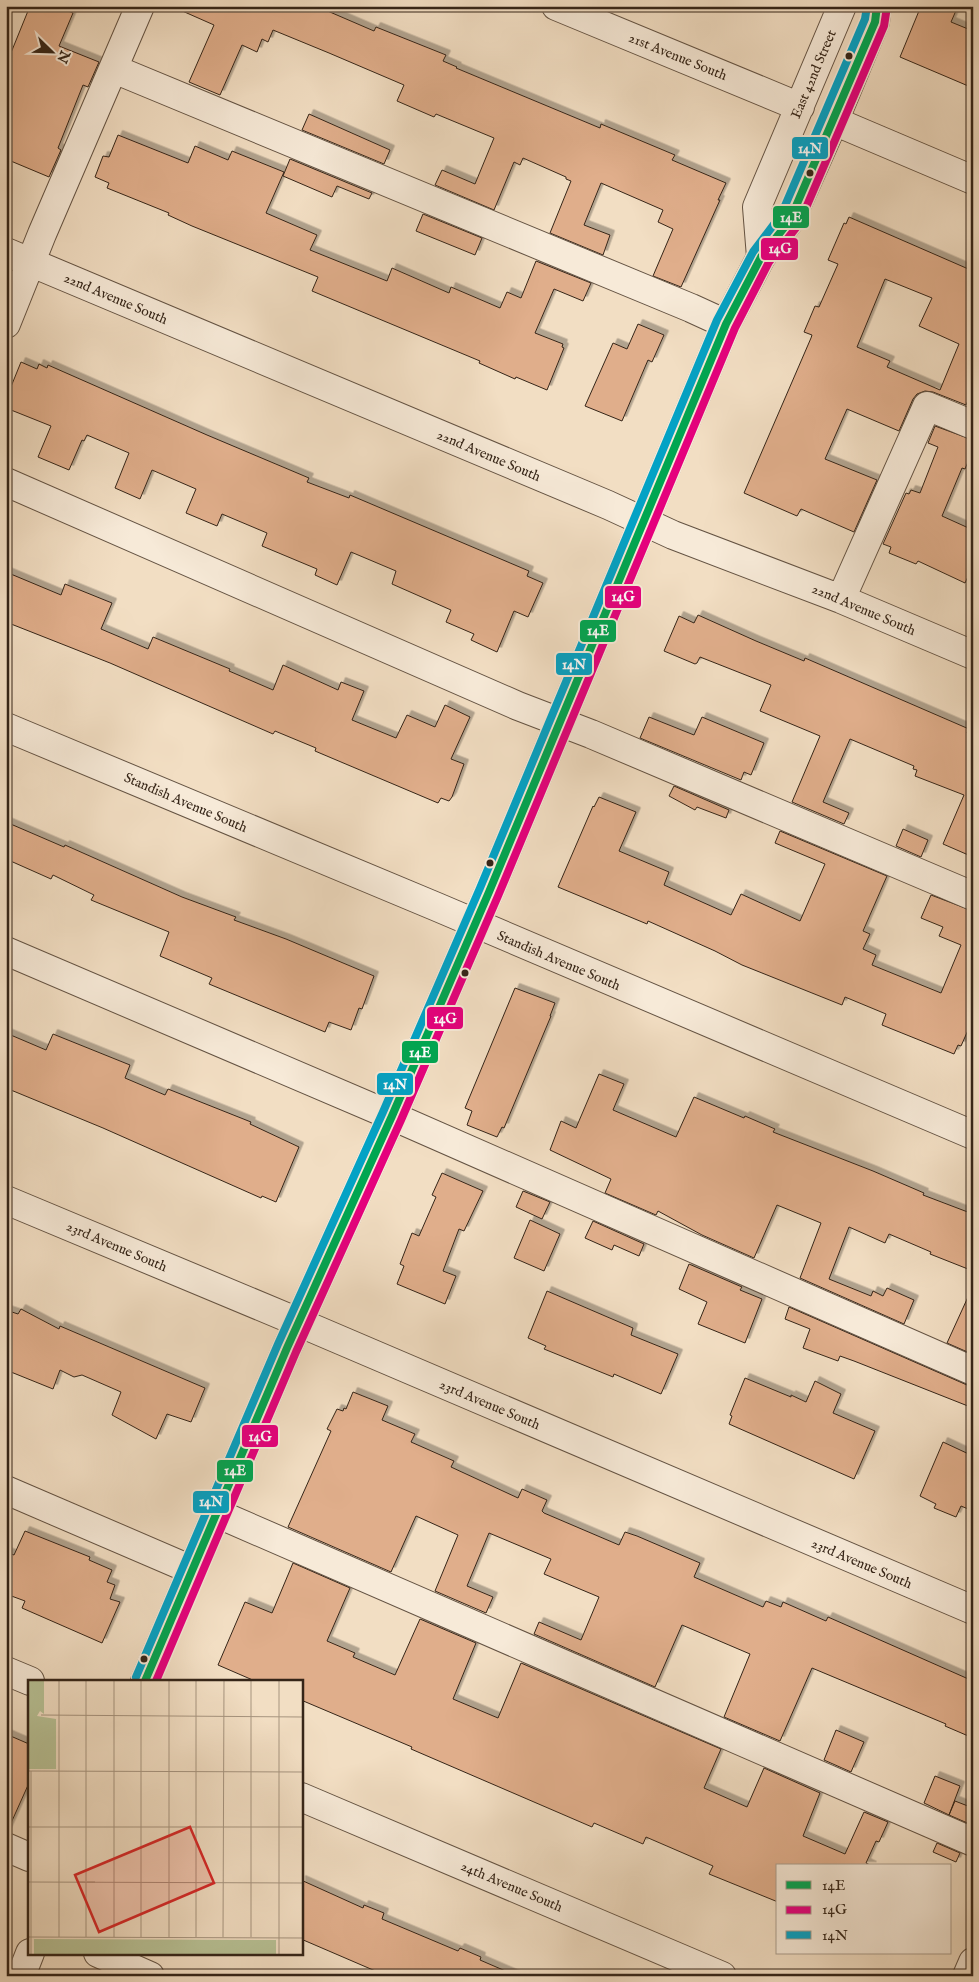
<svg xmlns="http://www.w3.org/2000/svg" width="979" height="1982" viewBox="0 0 979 1982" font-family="'IM FELL English',serif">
<defs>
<filter id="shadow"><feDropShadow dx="4.5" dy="-4.5" stdDeviation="0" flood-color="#0004"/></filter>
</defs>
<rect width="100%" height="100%" fill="#f2dec3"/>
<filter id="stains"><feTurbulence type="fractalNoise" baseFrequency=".004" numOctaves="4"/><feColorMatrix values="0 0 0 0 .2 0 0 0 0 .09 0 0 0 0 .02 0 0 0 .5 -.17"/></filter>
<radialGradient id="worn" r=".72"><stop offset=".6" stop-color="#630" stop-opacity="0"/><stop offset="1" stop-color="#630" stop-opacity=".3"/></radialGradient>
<!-- building -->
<path fill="#e0ae8b" stroke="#352518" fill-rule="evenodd" filter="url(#shadow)" d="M30,6H56L73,13L59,46L99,62L88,87L83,85L58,148L61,150L49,177L6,159V65Z
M171,6H316L374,31L376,27L446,55L443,61L457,67L456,68L600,128L601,124L675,155L672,160L726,183L718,200H720L681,287L653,276L673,229L658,222L663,210L601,183L584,225L610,235L603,255L550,233L571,181L566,179V177L523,158L520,165L514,162L494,210L435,185L442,170L475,184L494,138L436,114L434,117L397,101L404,85L329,53L273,30L268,42L262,39L257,52L242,45L220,95L189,82L214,25Z
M921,6H958L951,22L973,31V88L900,57Z
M309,114L390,150L384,164L302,130Z
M118,135L188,163L195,146L228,160L232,151L284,172L266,213L317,235L310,250L387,281L392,268L449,293L451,287L500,308L507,292L521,298L536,261L591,283L583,301L554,289L535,333L563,344L562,347L564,348L547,390L516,377L515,379L479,363L480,361L312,291L318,277L192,226L168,215L169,213L107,188L109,183L95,177L103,156L109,157Z
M290,159L372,193L369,199L337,186L332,197L283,176Z
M423,214L482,238L475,255L416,231Z
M849,217L973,271V389L966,405L933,392L925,391L917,394L913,399L899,431L847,409L825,459L877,480L854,532L801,509L797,516L744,493L811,338L812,335L804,332L815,306L819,307L838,264L828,260L844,223L846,224ZM885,279L932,298L919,326L959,344L940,390L887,367L890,361L857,347Z
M638,324L664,335L652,362L648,360L622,421L585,406L613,343L627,349Z
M21,362L37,369L39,364L47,368L48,365L207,435L309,478L307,482L349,498L350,495L529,571L527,576L543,583L528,617L514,611L497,652L471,640L474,634L446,622L451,610L392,584L396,571L351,552L337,585L315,575L317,569L262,546L267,533L222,514L217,526L186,513L196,489L152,470L140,499L115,488L129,453L87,435L84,441L82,440L69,470L38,457L51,426L6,408V399Z
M935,426L973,440V450L965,469L962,468L942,516L973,530V566L965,583L918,561L916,564L889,553L891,547L883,544L906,493L909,494L911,490L920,493L938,447L928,443Z
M6,572L61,595L65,584L112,603L101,629L148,649L153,637L230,669L229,671L273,690L283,665L338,690L341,682L364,691L352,720L396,738L407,715L435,727L445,705L470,717L451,759L464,764L452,797L449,801L441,798L438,803L315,751L316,748L275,731L273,734L110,663L6,622Z
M698,615L756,641L804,661L805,658L969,729L967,733L973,735V857L943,844L964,795L915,776L917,770L913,769L914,766L850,739L823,802L849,813L844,824L792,802L820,736L760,711L771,685L700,657L697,663L695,664L664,651L679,616L694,623Z
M649,717L694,735L702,717L764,743L751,775L744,772L741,780L640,738Z
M674,786L729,810L726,818L697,807L695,810L669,796Z
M599,797L636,812L619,851L669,872L664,885L731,915L741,894L800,921L825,864L775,843L780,831L887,876L863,931L870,934L863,949L876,955L872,965L941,993L961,945L939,936L943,927L921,918L931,895L973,911V1019L961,1046L958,1045L954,1054L882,1025L886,1014L845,997L842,1005L742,965L715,951L648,921L647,924L558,887L593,806L594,807Z
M6,822L64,847L65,845L182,897L236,917L234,920L286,939L374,976L362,1009L359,1008L351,1030L329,1022L325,1032L209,984L212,978L160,956L169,932L91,900L94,895L53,875L51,879L6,859Z
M903,829L928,840L921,857L896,846Z
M515,988L555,1003L550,1016H551L504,1128L502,1127L497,1137L467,1125L472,1111L465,1108Z
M6,1033L46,1050L53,1034L130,1065L125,1078L165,1095L168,1089L251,1122L250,1124L299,1147L276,1202L262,1196L261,1198L103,1128L6,1088Z
M599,1074L624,1084L613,1110L676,1137L694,1097L744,1118L745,1116L775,1129L773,1132L873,1171L924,1193L923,1195L973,1214V1271L930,1254L931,1252L889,1234L885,1243L849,1227L829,1279L871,1296L873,1291L883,1296L887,1288L914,1300L904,1324L800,1278L821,1223L777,1205L754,1258L702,1235L658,1211L656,1215L605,1193L611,1179L550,1150L561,1121L576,1128Z
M442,1173L483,1191L464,1231L459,1229L443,1271L456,1276L445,1304L397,1284L404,1266L400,1264L412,1233L419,1236L436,1197L432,1195Z
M523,1191L550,1202L542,1219L516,1207Z
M530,1220L560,1234L544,1271L514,1258Z
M593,1221L644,1244L639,1256L614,1245L612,1250L585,1238Z
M689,1264L742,1287L740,1290L762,1299L745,1343L698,1324L707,1302L679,1289Z
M973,1286V1353L972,1354L947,1343Z
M547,1291L633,1328L631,1335L678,1354L661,1394L614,1374L613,1377L544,1349L546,1346L528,1338Z
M789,1307L967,1385L973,1386V1408L854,1361L840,1356L838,1361L803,1348L810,1329L785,1319Z
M21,1309L59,1329L60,1326L205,1388L191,1422L167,1414L156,1439L112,1415L121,1392L82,1375L74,1377L60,1370L53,1389L6,1370V1310L18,1314Z
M745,1378L791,1397V1395L806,1402L815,1381L841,1394L833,1413L875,1431L854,1479L729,1424L732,1416L730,1415Z
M353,1392L388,1406L382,1420L415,1434L411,1442L454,1461L451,1467L518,1498L522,1489L547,1500L542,1511L544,1513L619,1545L625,1532L637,1536L700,1563L694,1577L763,1607L766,1601L781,1607L783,1602L826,1621L828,1617L973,1681V1738L945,1726L946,1724L812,1668L780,1741L724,1717L750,1654L682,1625L655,1687L534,1634L539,1622L581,1640L599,1597L544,1574L551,1559L489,1533L467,1586L493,1597L486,1613L435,1591L458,1535L416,1516L391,1572L288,1527L331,1431L327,1429L337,1409L343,1411L344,1408L346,1409Z
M943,1442L973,1456V1511L961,1506L956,1517L934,1508L936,1504L920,1496Z
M25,1531L90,1557L89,1560L112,1570L107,1582L115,1585L110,1599L120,1602L102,1643L22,1608L25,1601L6,1594V1552L14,1555Z
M293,1563L350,1588L327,1641L355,1653L353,1657L395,1675L420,1619L476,1643L453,1699L498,1718L521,1663L721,1749L704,1788L747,1807L764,1768L820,1793L803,1836L845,1854L864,1812L888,1822L879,1842L876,1841L866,1863L872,1866H778V1902L709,1874L713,1866L646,1837L643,1844L594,1823L592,1827L411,1749L412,1747L301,1700V1681H255L218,1665L245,1602L272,1613Z
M836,1730L864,1742L851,1772L824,1760Z
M6,1734L29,1744V1783L7,1832Z
M935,1776L960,1786L949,1815L924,1803Z
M955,1801L973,1808L972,1825L949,1815Z
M937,1843L960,1853L956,1862L933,1852Z
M301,1880L363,1908L364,1905L384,1913L382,1919L458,1951L460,1948L481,1957L480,1960L517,1976H387L301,1939Z"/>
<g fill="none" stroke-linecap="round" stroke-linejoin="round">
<!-- minor casing -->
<g stroke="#645343" stroke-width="30">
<path id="minor" d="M556,6L800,107
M114,69L691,308L726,324
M834,121L973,180
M6,252L608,505L673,535L841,599L973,655
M761,257L757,207L842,6
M6,324L42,234L140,6
M6,482L518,706L591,734L973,896
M841,599L927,406L973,425
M6,727L437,907L973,1135
M6,951L392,1116L973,1371
M6,1200L298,1322L973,1610
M6,1490L192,1570
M216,1513L973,1842
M6,1671L30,1681
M145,1681L287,1348L392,1116L489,892L726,324L761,257L790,220L834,121L875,22L877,6
M301,1797L722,1976
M6,1847L29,1857
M98,1953L150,1976
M21,1976L30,1953
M967,1976L973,1962"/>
</g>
<!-- minor -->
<use href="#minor" stroke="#f7ead8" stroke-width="28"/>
<!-- bus-1 casing -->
<g stroke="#f7ead8" stroke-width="11">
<path id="bus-1" d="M145,1681L287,1348L392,1116L489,892L726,324L761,257L790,220L875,22L877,6"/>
</g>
<!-- bus-2 casing -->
<g stroke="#f7ead8" stroke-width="11">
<path id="bus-2" d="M156,1681L296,1352L401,1120L498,896L735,328L769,262L799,224L884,26L887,7"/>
</g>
<!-- bus-3 casing -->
<g stroke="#f7ead8" stroke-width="11">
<path id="bus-3" d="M136,1677L278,1344L383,1112L480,888L717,320L753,252L781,215L865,19L867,6"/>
</g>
<!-- bus-1 -->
<use href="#bus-1" stroke="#00a651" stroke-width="8"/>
<!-- bus-2 -->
<use href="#bus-2" stroke="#e5007d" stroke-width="8"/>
<!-- bus-3 -->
<use href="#bus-3" stroke="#03a2c5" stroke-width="8"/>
</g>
<!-- markers -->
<g fill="#352518" stroke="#f7ead8" stroke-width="2">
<circle cx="849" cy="56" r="4.5"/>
<circle cx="810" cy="173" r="4.5"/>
<circle cx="490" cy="863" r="4.5"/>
<circle cx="465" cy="973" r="4.5"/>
<circle cx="144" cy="1659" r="4.5"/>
</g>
<g text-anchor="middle" stroke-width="5" stroke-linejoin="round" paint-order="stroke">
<!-- street labels -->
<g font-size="14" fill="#352518" stroke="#f7ead8">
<text transform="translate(678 56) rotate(22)" y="5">21st Avenue South</text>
<text transform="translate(813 74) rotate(-67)" y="5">East 42nd Street</text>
<text transform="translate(116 298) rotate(23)" y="5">22nd Avenue South</text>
<text transform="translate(489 455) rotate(23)" y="5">22nd Avenue South</text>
<text transform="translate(864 609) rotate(23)" y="5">22nd Avenue South</text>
<text transform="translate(186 802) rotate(23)" y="5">Standish Avenue South</text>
<text transform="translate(559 960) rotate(23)" y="5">Standish Avenue South</text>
<text transform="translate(117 1246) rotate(23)" y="5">23rd Avenue South</text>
<text transform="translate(490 1404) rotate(23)" y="5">23rd Avenue South</text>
<text transform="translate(862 1563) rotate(23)" y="5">23rd Avenue South</text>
<text transform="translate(512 1886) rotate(23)" y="5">24th Avenue South</text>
</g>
</g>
<!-- overview -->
<g transform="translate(28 1680)">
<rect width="275" height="275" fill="#f2dec3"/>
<path d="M0,0H16V34L12,31L9,36L28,39V89H0ZM6,259L248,260V275H6Z" fill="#b8c296"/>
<path fill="none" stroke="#a6947f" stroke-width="1" d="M31,0V257M86,0V257M113,0V257M13,35L275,37M0,91L275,92M3,91V275M0,147H275M58,201V0M0,202L275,203M49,202H67M58,203V257M0,257L275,258M141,257V0M168,257V0M195,257L196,0M223,257V0M251,275V0"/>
<path fill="#d62828" fill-opacity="0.15" stroke="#d62828" stroke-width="2.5" d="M162,147L186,203L71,252L47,195Z"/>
<rect width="275" height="275" fill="none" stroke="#352518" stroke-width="2.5"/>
</g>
<g stroke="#f7ead8" stroke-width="2">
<rect x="791" y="136" width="38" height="24" rx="5" fill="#03a2c5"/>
<rect x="772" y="205" width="38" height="24" rx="5" fill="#00a651"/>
<rect x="760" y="237" width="39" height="24" rx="5" fill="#e5007d"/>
<rect x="604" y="585" width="38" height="24" rx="5" fill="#e5007d"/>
<rect x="579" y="619" width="38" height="24" rx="5" fill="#00a651"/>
<rect x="555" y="652" width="38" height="24" rx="5" fill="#03a2c5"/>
<rect x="426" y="1006" width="38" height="24" rx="5" fill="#e5007d"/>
<rect x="401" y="1040" width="38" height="24" rx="5" fill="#00a651"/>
<rect x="376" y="1072" width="38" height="24" rx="5" fill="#03a2c5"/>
<rect x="241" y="1424" width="38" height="24" rx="5" fill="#e5007d"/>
<rect x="216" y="1459" width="38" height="24" rx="5" fill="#00a651"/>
<rect x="192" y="1490" width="38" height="24" rx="5" fill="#03a2c5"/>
</g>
<g font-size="14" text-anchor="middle" font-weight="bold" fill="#fff">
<text x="810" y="153">14N</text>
<text x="791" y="222">14E</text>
<text x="780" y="253">14G</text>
<text x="623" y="601">14G</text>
<text x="598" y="635">14E</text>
<text x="574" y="669">14N</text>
<text x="445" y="1023">14G</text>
<text x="420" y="1057">14E</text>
<text x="395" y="1089">14N</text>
<text x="260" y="1441">14G</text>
<text x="235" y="1475">14E</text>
<text x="211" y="1506">14N</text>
</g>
<!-- margin -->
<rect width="979" height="1982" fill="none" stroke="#f2dec3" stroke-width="25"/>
<rect x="8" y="8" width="964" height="1967" fill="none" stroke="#352518" stroke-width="2.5"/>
<rect x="12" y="12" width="954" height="1957" fill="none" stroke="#352518"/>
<!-- legend -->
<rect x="776" y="1864" width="175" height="90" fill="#f7ead8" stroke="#a99b8b"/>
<rect x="786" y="1881" width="25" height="8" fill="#00a651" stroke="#a99b8b"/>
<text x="822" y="1890" font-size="15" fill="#352518">14E</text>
<rect x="786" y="1906" width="25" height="8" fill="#e5007d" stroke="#a99b8b"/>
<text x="822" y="1914" font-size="15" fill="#352518">14G</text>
<rect x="786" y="1931" width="25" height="8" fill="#03a2c5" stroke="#a99b8b"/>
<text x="822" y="1940" font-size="15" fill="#352518">14N</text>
<!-- north arrow -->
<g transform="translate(52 52) rotate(113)" stroke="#f7ead8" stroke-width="4" paint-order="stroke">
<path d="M0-4L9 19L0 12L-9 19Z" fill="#352518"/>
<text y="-8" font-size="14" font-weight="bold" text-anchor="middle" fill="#352518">N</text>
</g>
<rect width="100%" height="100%" filter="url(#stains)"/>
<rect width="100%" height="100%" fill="url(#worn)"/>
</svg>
